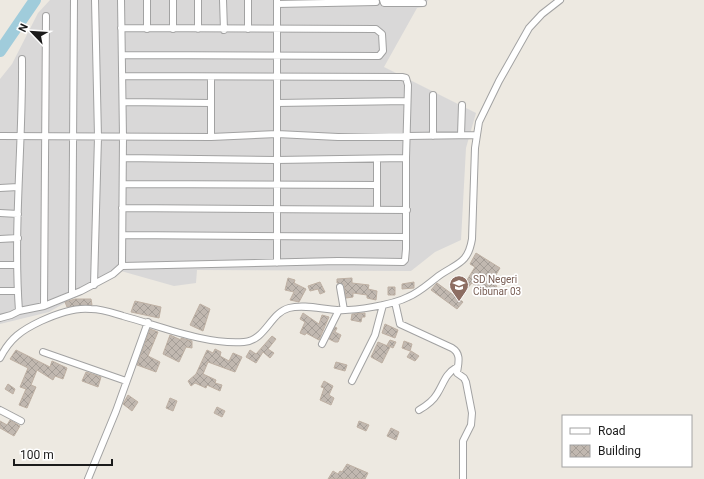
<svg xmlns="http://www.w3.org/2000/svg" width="704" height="479" viewBox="0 0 704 479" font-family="Roboto,sans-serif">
<defs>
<pattern id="building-cross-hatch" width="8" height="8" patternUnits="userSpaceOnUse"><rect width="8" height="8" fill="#c1b8b0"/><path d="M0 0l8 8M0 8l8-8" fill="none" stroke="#a59e97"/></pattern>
</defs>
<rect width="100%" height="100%" fill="#ede9e1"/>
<!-- residential -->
<path fill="#d9d8d8" d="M50,0H428L424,7L417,8L384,67L476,113L466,148L461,240L435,252L411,271L197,270L196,283L174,286L121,271L49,312L0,324V79L12,64L38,13Z"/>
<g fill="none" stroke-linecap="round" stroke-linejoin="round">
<!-- river -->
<path stroke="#a0ccdb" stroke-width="12" d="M0,51L35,0"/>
</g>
<!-- building -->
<path fill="url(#building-cross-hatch)" stroke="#beb0a3" d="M476,253L500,268L491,283L497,286L491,296L472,283L464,292L458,287L465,279L467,280L475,267L470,264Z
M288,278L295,280L294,283L306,289L299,302L290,300L294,292L285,290Z
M352,278V283L369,285L368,289L377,291L376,300L367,298V295L353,293V297L346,298L344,284L337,283V279Z
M320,282L325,292L320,294L318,289L310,291L308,286Z
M414,282V288L402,289V284Z
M437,283L463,302L457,309L431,290Z
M388,287H395V295H388Z
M75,299H91L92,305L67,307L65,302Z
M135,301L161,307L159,318L131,312Z
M200,304L210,309L203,331L190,325Z
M303,313L319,324L322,315L329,317L319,340L306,333L305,335L300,333L305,322L300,319Z
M365,313V317H362L361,322L351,320L352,314Z
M385,324L398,330L395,338L382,333Z
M335,327L337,328L335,332L341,335L338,342H335L329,339Z
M150,329L158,332L148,356L160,362L156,372L137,365Z
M170,335L181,340V338L192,341V348L186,347L179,362L163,354Z
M272,336L276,339L268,349L274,353L270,358L263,352L256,363L246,357L250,350L256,354Z
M390,340L396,342L393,348L387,345Z
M404,341L412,344L410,351L402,348Z
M378,342L390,347L382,363L371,357Z
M215,349L221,352L220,356L229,361L233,353L242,357L235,372L208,362L203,374L216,380L215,383L222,385L220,391L207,385L206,388L195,383L191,386L188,381L196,374L207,350L213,353Z
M16,350L50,367L52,361L67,368L63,379L55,376L53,380L37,370L31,385L36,387L27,408L19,405L26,389L20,387L28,368L10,359Z
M411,351L419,356L415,361L407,357Z
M336,362L347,365L345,371L334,368Z
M86,372L101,377L98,387L82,381Z
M324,381L333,386L329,395L334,398L331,405L320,400L324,388L321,387Z
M8,384L15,389L13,394L5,389Z
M128,395L138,402L132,411L123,404Z
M170,398L177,401L173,411L166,408Z
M217,407L225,411L222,417L214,413Z
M10,420L20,426L14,436L0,428V421L7,425Z
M359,421L369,425L366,431L357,427Z
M391,428L399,432L396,440L387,436Z
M347,464L368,473L365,479H328L333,471L338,474L340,471L342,472Z"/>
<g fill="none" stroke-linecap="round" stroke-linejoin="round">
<!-- minor casing -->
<g stroke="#a2a2a2" stroke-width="8">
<path id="minor" d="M147,0V29
M173,0V29
M223,0L224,30
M277,0V263
M383,0L384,3H423
M277,4L376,2
M121,28L376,29L382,34L383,51L379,56L122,55
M198,29V0
M248,29V0
M122,76L402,77L406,78L408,85L406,158V249L405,260L403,262L338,261L122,266
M211,77V137
M123,102L211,103
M277,103L407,101
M461,135L462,105
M0,136L211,137L277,134L338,137L476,135
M433,136V95
M123,158L276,160L406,158
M377,159V209
M123,184L377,185
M0,188L18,187
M122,208L407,210
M0,213L18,214
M123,235L406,237
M0,239L18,238
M0,265H17
M94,285L98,137L95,0
M340,287L344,310
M0,291H18
M72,294L74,0
M395,302L400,324L452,348C462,354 458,364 457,373L464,378L466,382L472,413L471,425L463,441V479
M44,306L46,16
M19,311C13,227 23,143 22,59
M0,318L11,315L19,311L44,306L81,291L113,274L122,266L123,137L121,0
M322,344L339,310
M43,352L126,381
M0,358C10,338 22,330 41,321C56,314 75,307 91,309C102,309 113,313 123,316C160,326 206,345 244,342C266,340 270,313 289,308C303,304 322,309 337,310C354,311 393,305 408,297C420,292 429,283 440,275C458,263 468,263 472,239L475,148L479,122L499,81L529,28L542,14L560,0
M352,381L375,335L383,305
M0,410L21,421
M419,410C426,406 433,401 437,394C444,383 445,374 457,367
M88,479L116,411L148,322"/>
</g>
<!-- minor -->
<use href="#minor" stroke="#fff" stroke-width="6"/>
</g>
<!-- icons -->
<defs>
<g id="school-pin" transform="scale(1)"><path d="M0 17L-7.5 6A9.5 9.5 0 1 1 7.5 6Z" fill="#8d6e63" stroke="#fff"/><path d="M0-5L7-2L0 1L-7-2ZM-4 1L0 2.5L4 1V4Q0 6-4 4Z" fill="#fff"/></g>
</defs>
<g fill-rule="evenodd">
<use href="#school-pin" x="459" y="285"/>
</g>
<g text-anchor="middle" stroke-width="3.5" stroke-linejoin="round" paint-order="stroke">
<!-- education labels -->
<g font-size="10" fill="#785e54" stroke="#fff" text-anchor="start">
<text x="473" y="283">SD Negeri<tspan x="473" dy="12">Cibunar 03</tspan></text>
</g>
</g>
<!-- legend -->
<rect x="562" y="415" width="130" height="52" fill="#ffffff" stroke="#a4a4a4"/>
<rect x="570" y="428" width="20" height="6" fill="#ffffff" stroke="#a4a4a4"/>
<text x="598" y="435" font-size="12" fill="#1b1b1b">Road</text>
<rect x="570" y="445" width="20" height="12" fill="url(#building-cross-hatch)" stroke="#a4a4a4"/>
<text x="598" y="455" font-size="12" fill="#1b1b1b">Building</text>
<!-- north arrow -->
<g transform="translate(32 32) rotate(295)" stroke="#ffffff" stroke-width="3" paint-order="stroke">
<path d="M0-3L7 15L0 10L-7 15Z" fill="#1b1b1b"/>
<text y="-6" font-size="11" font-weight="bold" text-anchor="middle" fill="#1b1b1b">N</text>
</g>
<!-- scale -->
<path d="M14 459v6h98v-6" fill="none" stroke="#1b1b1b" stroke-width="2"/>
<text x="20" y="459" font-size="12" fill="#1b1b1b" stroke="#ffffff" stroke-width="3" paint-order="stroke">100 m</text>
</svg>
